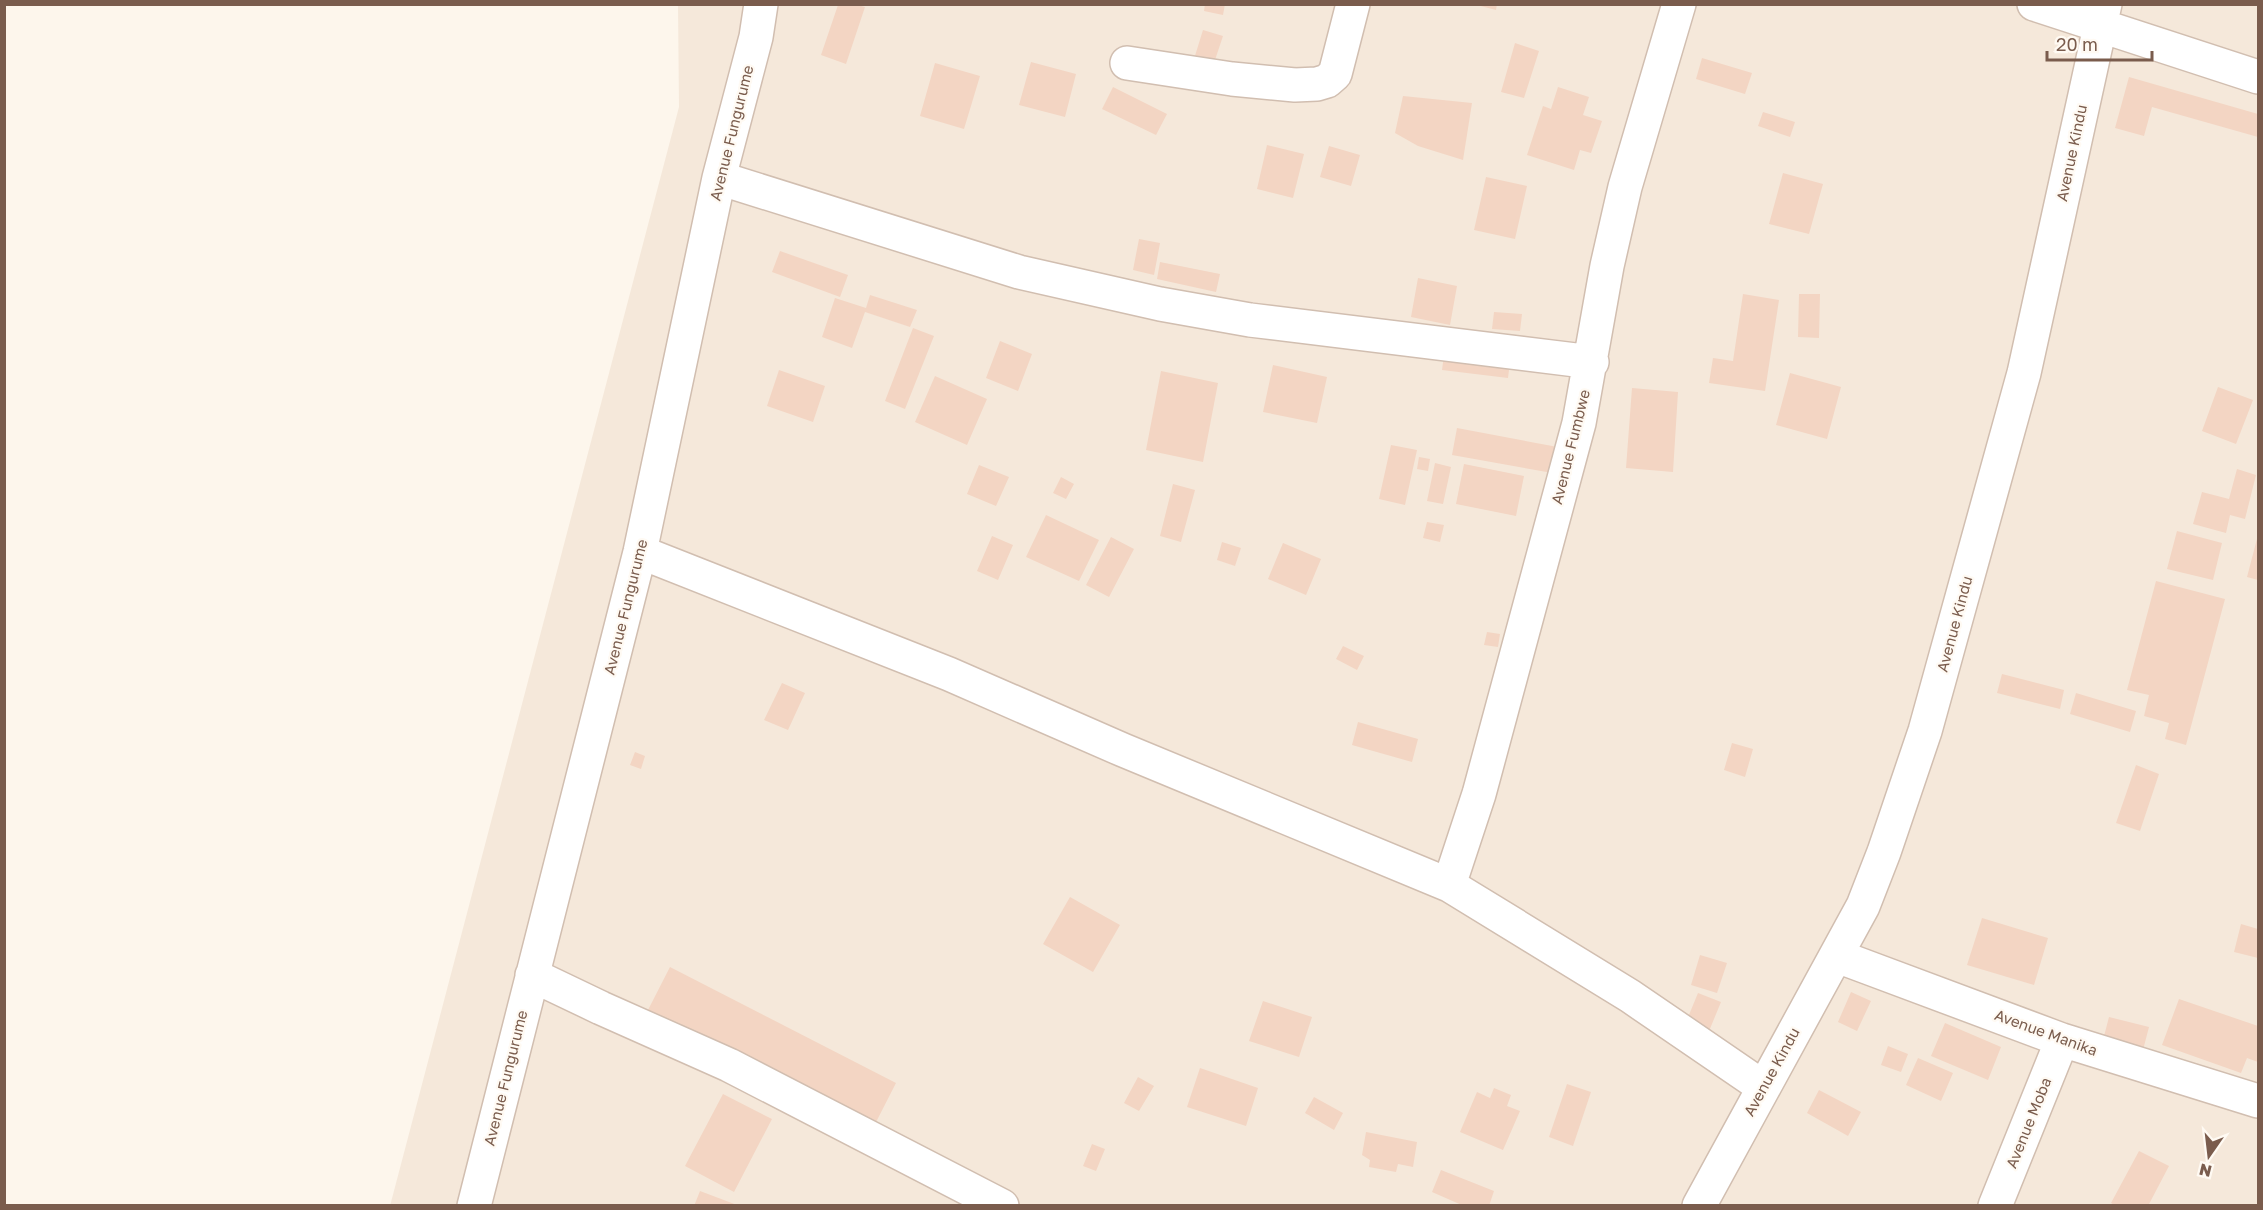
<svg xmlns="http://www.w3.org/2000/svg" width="2263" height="1210" viewBox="0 0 2263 1210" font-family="'Golos Text',sans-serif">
<rect width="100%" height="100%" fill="#fdf6ec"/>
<!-- residential -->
<path fill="#f5e8da" d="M678,5H2258V1205L390,1206L679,107Z"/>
<!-- building -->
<path fill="#f3d5c3" d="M1205,4H1225L1223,15L1204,11Z
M1473,4H1497L1496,10Z
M838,5H858L865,7L846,64L821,55Z
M1203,30L1223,36L1213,66L1194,59Z
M1515,43L1539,51L1524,98L1501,92Z
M1702,58L1752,73L1745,94L1696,79Z
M1031,62L1076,74L1065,117L1019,105Z
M935,63L980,76L964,129L920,116Z
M2129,77L2258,114V137L2152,107L2144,136L2115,128Z
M1113,87L1167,114L1156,135L1102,109Z
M1558,87L1589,97L1583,115L1602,121L1591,153L1580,150L1574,170L1527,155L1543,106L1551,109Z
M1403,96L1472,103L1463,160L1418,146L1395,133Z
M1763,112L1795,122L1790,137L1758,126Z
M1267,145L1304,154L1293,198L1257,189Z
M1329,146L1360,155L1351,186L1320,177Z
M1783,173L1823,184L1809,234L1769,224Z
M1486,177L1527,186L1515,239L1474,230Z
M1139,239L1160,243L1154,275L1133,270Z
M780,251L848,275L840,297L772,272Z
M1160,262L1220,274L1216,292L1157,279Z
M1418,278L1457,286L1450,325L1411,317Z
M1743,294L1779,300L1765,391L1709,383L1713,358L1733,361Z
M1799,294H1820L1819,338L1798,337Z
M870,295L917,310L910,327L865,312L852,348L822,337L835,298L866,308Z
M1494,312L1522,314L1520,331L1492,329Z
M913,328L934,336L905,409L885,401Z
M1000,341L1032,354L1018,391L986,378Z
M1444,355L1510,362L1508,378L1442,370Z
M1273,365L1327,377L1317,423L1263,412Z
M779,370L825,386L813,422L767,406Z
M1161,371L1218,383L1203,462L1146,450Z
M1790,373L1841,387L1827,439L1776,425Z
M935,376L987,399L967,445L915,422Z
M2218,387L2253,400L2236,444L2202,431Z
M1632,388L1678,392L1673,472L1626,468Z
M1457,428L1563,448L1558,474L1452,455Z
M1391,445L1417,450L1405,505L1379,499Z
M1419,457L1430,459L1428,471L1417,469Z
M1435,463L1451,467L1443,504L1427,501Z
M1464,464L1524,476L1516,516L1456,504Z
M979,465L1009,477L996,506L967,494Z
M2237,469L2256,475L2245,519L2230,515L2226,533L2193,524L2202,492L2229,499Z
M1061,477L1074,484L1066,499L1053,493Z
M1173,484L1195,490L1181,542L1160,536Z
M1046,515L1099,540L1079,581L1026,557Z
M1427,522L1444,525L1440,542L1423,538Z
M2177,531L2222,543L2213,580L2167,569Z
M2258,535V580L2247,577Z
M992,536L1013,545L998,580L977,571Z
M1111,537L1134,549L1109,597L1086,585Z
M1222,542L1241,548L1235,566L1217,560Z
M1283,543L1321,559L1306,595L1268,579Z
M2156,581L2225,599L2186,745L2165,739L2169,723L2144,716L2149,695L2127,690Z
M1487,632L1500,634L1498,647L1484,645Z
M1343,646L1364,656L1357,670L1336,659Z
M2002,674L2064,690L2060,709L1997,693Z
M782,683L805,693L788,730L764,720Z
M2076,693L2136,711L2130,732L2070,714Z
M1358,722L1418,739L1412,762L1352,745Z
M1732,743L1753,749L1745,777L1724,770Z
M635,752L645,756L641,769L630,765Z
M2136,765L2159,774L2140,831L2116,823Z
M1070,897L1120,925L1093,972L1043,944Z
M1982,918L2048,938L2034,985L1967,965Z
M2241,924L2258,929V958L2234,952Z
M1700,955L1727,963L1717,993L1691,985Z
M670,967L896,1083L874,1126L648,1010Z
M1851,992L1871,1001L1857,1031L1838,1022Z
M1698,993L1721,1002L1707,1036L1684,1027Z
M2179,999L2258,1026V1062L2247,1058L2241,1073L2162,1045Z
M1263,1001L1312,1017L1299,1057L1249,1041Z
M2109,1017L2149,1027L2143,1050L2103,1040Z
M1945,1023L2001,1047L1988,1080L1931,1056Z
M1888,1046L1908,1054L1901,1072L1881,1065Z
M1918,1058L1953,1073L1941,1101L1906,1085Z
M1200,1068L1258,1088L1246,1126L1187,1107Z
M1138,1077L1154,1086L1139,1111L1124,1103Z
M1567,1084L1591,1092L1573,1146L1549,1137Z
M1494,1088L1511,1095L1507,1106L1520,1111L1503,1150L1460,1132L1477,1092L1490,1098Z
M1819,1090L1861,1112L1848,1136L1807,1113Z
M723,1094L772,1119L734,1192L685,1166Z
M1314,1097L1343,1113L1334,1130L1305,1113Z
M1366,1132L1417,1142L1413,1167L1398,1164L1396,1172L1369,1167L1370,1160L1362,1155Z
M1092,1144L1105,1149L1096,1171L1083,1166Z
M2139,1151L2169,1166L2148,1206H2116L2111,1203Z
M1441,1170L1494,1191L1489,1206H1464L1432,1192Z
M700,1191L737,1205V1206H694Z"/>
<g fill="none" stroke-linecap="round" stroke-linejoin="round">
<!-- street casing -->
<g stroke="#d1beb0" stroke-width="36">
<path id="street" d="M2034,4L2258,77
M1127,63L1232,79L1295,85L1317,84L1327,81L1335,74L1353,4
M719,178L1019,272L1160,304L1250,320L1592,362
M640,552L949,674L1123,750L1449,885L1630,996L1763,1087
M1449,885L1479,794L1579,423L1607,266L1625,187L1679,4
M1837,956L2062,1040L2258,1101
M532,975L601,1008L729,1065L1002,1206
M474,1206L640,552L719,178L756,37L761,4
M1699,1206L1863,906L1884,852L1925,731L2024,373L2105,4
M1995,1206L2062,1040"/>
</g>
<!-- street -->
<use href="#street" stroke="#fff" stroke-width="33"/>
</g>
<g text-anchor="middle" stroke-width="4.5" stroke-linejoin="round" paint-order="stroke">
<!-- street labels -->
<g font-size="15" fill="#7a5c4d" stroke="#fffaf3">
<text transform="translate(732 133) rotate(-76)" y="5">Avenue Fungurume</text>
<text transform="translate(2072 153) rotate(-78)" y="5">Avenue Kindu</text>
<text transform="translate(1571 447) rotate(-76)" y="5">Avenue Fumbwe</text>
<text transform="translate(626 607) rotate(-76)" y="5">Avenue Fungurume</text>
<text transform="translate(1955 624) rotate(-75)" y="5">Avenue Kindu</text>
<text transform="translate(2046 1033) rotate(20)" y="5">Avenue Manika</text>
<text transform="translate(1772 1072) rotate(-61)" y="5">Avenue Kindu</text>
<text transform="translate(506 1078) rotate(-76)" y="5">Avenue Fungurume</text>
<text transform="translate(2029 1123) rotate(-68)" y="5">Avenue Moba</text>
</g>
</g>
<!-- border -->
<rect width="2263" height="1210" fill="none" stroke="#7a5c4d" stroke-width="12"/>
<!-- north arrow -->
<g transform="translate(2209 1156) rotate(194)" stroke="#fffaf3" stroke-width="4.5" paint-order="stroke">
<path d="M0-4.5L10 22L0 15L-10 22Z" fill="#7a5c4d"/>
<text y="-9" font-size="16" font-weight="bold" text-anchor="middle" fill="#7a5c4d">N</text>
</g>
<!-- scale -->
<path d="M2047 51v9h105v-9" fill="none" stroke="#7a5c4d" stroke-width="3"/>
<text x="2056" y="51" font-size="18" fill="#7a5c4d" stroke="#fffaf3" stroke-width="4.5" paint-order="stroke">20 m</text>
</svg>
